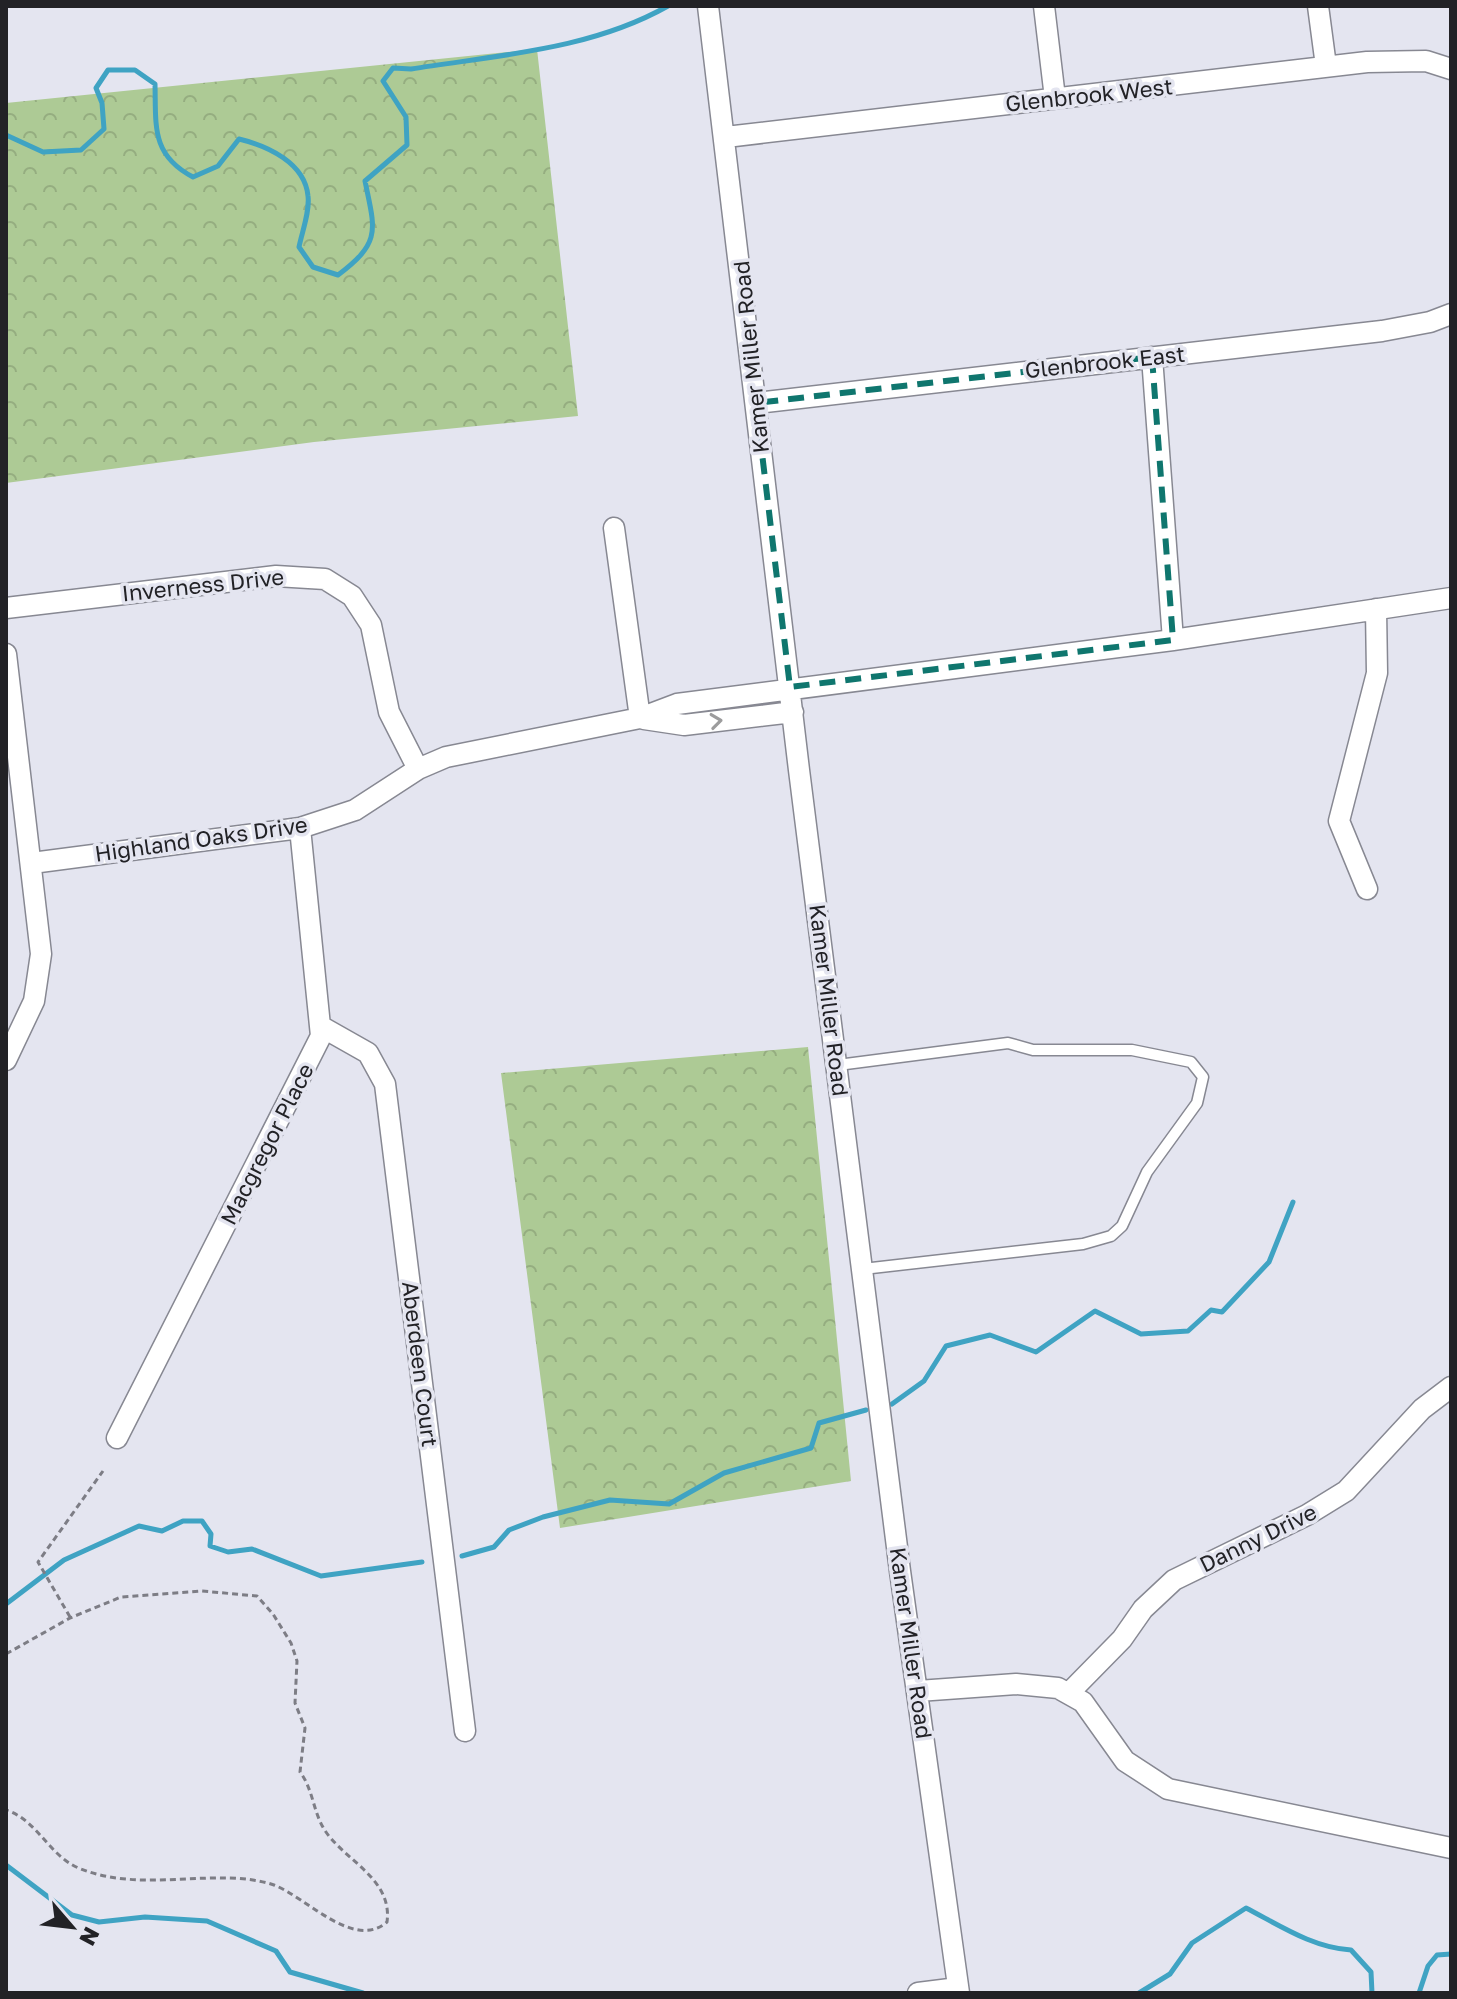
<svg xmlns="http://www.w3.org/2000/svg" width="1457" height="1999" viewBox="0 0 1457 1999" font-family="'Golos Text',sans-serif">
<defs>
<pattern id="forest-crowns" width="20" height="18" patternUnits="userSpaceOnUse" patternTransform="scale(2)"><rect width="20" height="18" fill="#adca95"/><path d="M2 6a3 3 0 1 1 6 0M12 15a3 3 0 1 1 6 0" fill="none" stroke="#95ad80"/></pattern>
</defs>
<rect width="100%" height="100%" fill="#e4e5f0"/>
<!-- forest -->
<path fill="url(#forest-crowns)" d="M537,49L578,416L314,442L6,483V103Z
M808,1047L851,1481L560,1528L501,1073Z"/>
<g fill="none" stroke-linecap="round" stroke-linejoin="round">
<!-- stream -->
<path stroke="#3fa3c3" stroke-width="5" d="M6,135L43,152L81,150L104,129L102,103L96,88L108,70H135L155,84C156,126 151,155 193,177L218,166L239,139C268,146 305,163 308,196C310,211 302,232 299,247L313,267L338,275C382,242 375,230 365,181L407,145L406,117L383,81L393,68L411,69C498,55 590,50 668,6
M892,1404L924,1381L946,1346L990,1335L1036,1352L1095,1311L1141,1334L1188,1331L1211,1310L1222,1312L1269,1262L1293,1202
M462,1556L494,1547L509,1530L543,1517L610,1500L669,1504L724,1473L811,1448L819,1423L866,1410
M6,1604L64,1560L139,1526L162,1531L183,1521H202L211,1534L210,1546L228,1552L252,1549L321,1576L422,1562
M6,1865L72,1915L99,1922L145,1917L207,1921L276,1951L290,1972L363,1993
M1139,1993L1170,1974L1192,1943L1246,1908C1279,1925 1313,1948 1351,1950L1371,1972L1372,1993
M1419,1993L1428,1966L1437,1955L1451,1954"/>
<!-- service casing -->
<g stroke="#878892" stroke-width="13">
<path id="service" d="M838,1065L1008,1043L1033,1050H1132L1191,1062L1203,1077L1197,1103L1147,1172L1122,1226L1111,1236L1083,1244L863,1269"/>
</g>
<!-- minor casing -->
<g stroke="#878892" stroke-width="23">
<path id="minor" d="M708,6L799,770L900,1571L959,1993
M1044,6L1055,98
M1318,6L1326,66
M726,137L1367,62L1426,61L1451,69
M1152,357L1173,640
M756,403L1382,331L1430,322L1451,314
M614,528L640,718
M6,608L276,576L325,579L352,596L371,625L389,712L418,769
M6,654L41,954L34,1001L6,1060
M644,719L684,725L793,712
M32,863L300,828L355,810L418,769L446,757L640,718L677,704L1173,640L1451,598
M1367,889L1339,821L1377,673L1376,609
M322,1027L368,1053L385,1084L465,1731
M117,1438L321,1036L300,828
M918,1691L1016,1684L1058,1688L1083,1702L1125,1761L1168,1789L1451,1848
M1069,1693L1122,1639L1143,1609L1174,1580L1307,1515L1346,1491L1422,1409L1451,1387
M918,1993L958,1988"/>
</g>
<!-- path -->
<path stroke="#7d7d85" stroke-width="3" stroke-dasharray="6 4" stroke-linecap="butt" d="M70,1617L38,1562L103,1471
M6,1654L70,1618L121,1597L202,1591L257,1596L273,1614L291,1643L297,1661L295,1703L305,1728L300,1772C313,1789 313,1811 324,1829C343,1860 393,1878 387,1922C354,1951 306,1897 274,1885C218,1866 144,1894 81,1869C49,1857 38,1820 6,1810"/>
<!-- service -->
<use href="#service" stroke="#fff" stroke-width="10"/>
<!-- minor -->
<use href="#minor" stroke="#fff" stroke-width="20"/>
</g>
<!-- one-way arrows -->
<defs><path id="oneway-chevron" d="M-2-3.5L2.5 0L-2 3.5" fill="none" stroke-width="1.6" stroke-linecap="round" stroke-linejoin="round" transform="scale(2)"/></defs>
<use stroke="#9c9c9d" href="#oneway-chevron" transform="translate(716 721) rotate(-7)"/>
<!-- marked area -->
<path fill="none" stroke="#0f766e" stroke-width="6" stroke-dasharray="16 10" stroke-linejoin="round" d="M1152,357L1173,640L790,687L756,403Z"/>
<g text-anchor="middle" stroke-width="7" stroke-linejoin="round" paint-order="stroke">
<!-- street labels -->
<g font-size="22" fill="#222226" stroke="#e4e5f0">
<text transform="translate(1089 95) rotate(-6)" y="8">Glenbrook West</text>
<text transform="translate(751 357) rotate(-96)" y="8">Kamer Miller Road</text>
<text transform="translate(1105 362) rotate(-6)" y="8">Glenbrook East</text>
<text transform="translate(203 585) rotate(-6)" y="8">Inverness Drive</text>
<text transform="translate(201 839) rotate(-8)" y="8">Highland Oaks Drive</text>
<text transform="translate(829 1000) rotate(83)" y="8">Kamer Miller Road</text>
<text transform="translate(267 1144) rotate(-63)" y="8">Macgregor Place</text>
<text transform="translate(420 1364) rotate(83)" y="8">Aberdeen Court</text>
<text transform="translate(1258 1538) rotate(-26)" y="8">Danny Drive</text>
<text transform="translate(911 1643) rotate(82)" y="8">Kamer Miller Road</text>
</g>
</g>
<!-- border -->
<rect width="1457" height="1999" fill="none" stroke="#222226" stroke-width="16"/>
<!-- north arrow -->
<g transform="translate(72 1927) rotate(118)" stroke="#e4e5f0" stroke-width="6" paint-order="stroke">
<path d="M0-6L14 30L0 20L-14 30Z" fill="#222226"/>
<text y="-12" font-size="22" font-weight="bold" text-anchor="middle" fill="#222226">N</text>
</g>
</svg>
